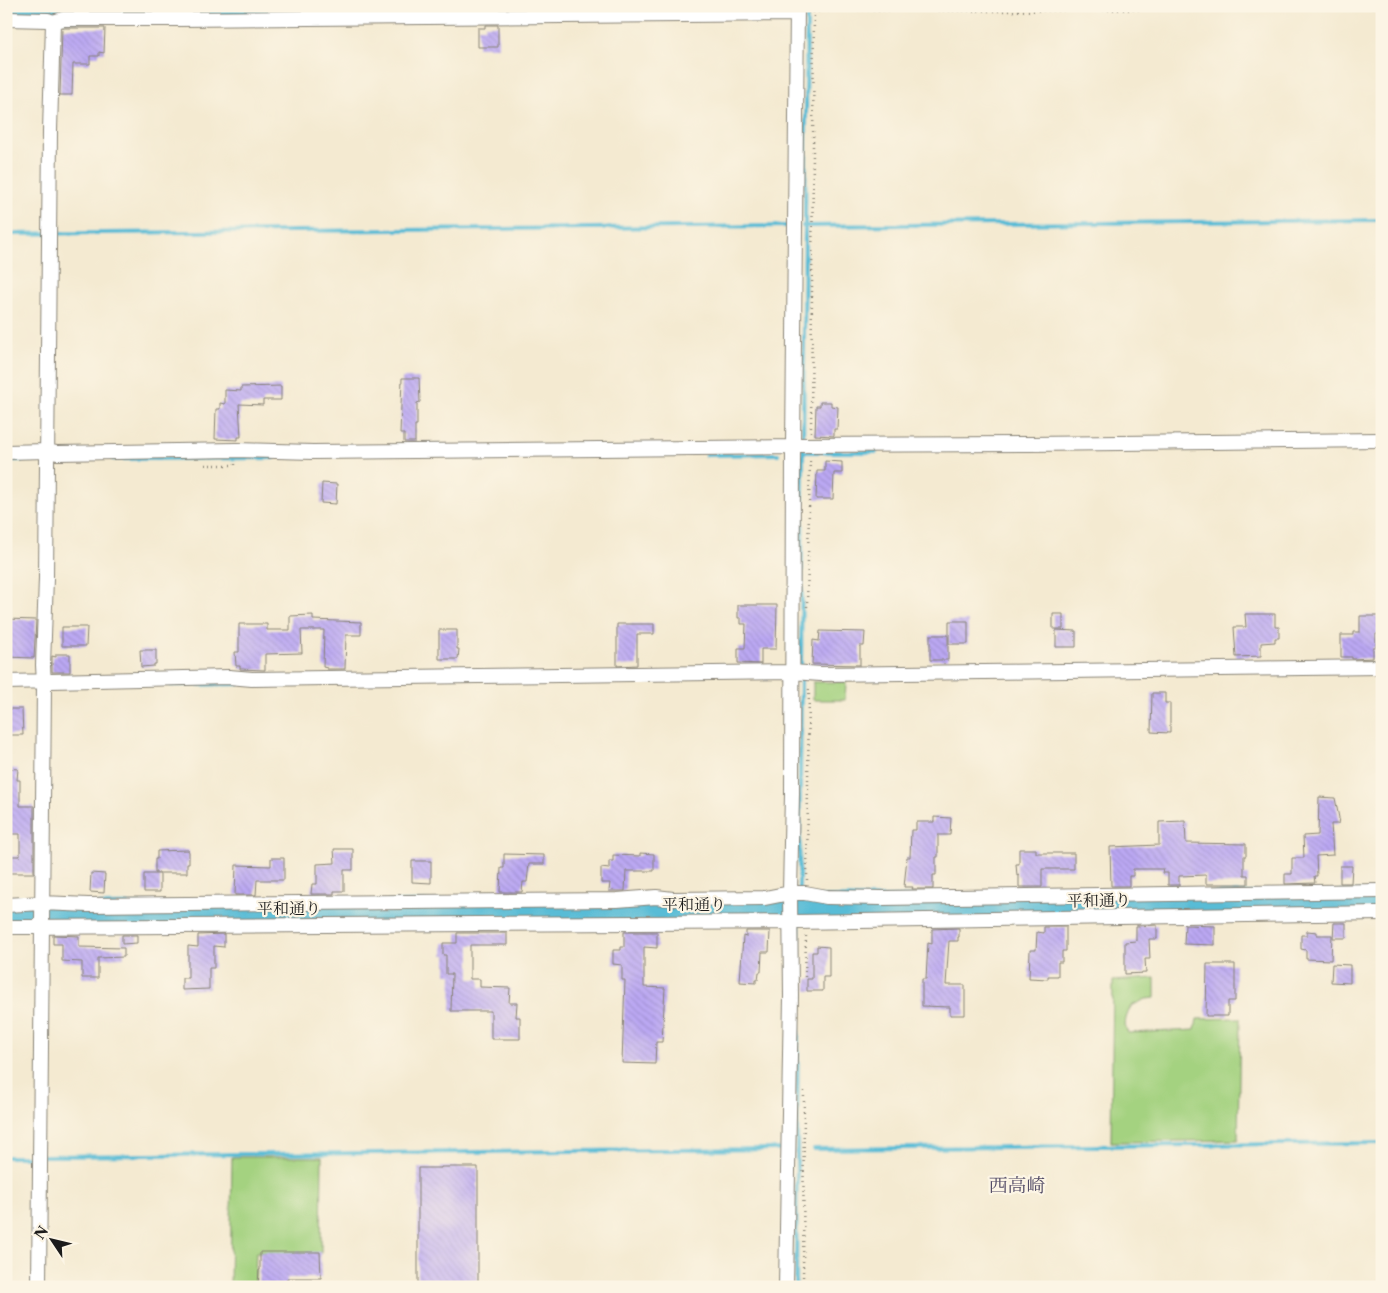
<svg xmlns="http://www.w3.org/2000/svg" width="1388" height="1293" viewBox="0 0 1388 1293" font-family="'Libre Caslon Text','Noto Serif JP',serif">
<defs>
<pattern id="building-back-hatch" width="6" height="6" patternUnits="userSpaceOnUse" patternTransform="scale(1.25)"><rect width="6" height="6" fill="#bba8f3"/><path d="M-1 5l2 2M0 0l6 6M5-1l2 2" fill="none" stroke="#a090d0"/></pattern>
</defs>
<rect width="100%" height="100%" fill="#fcf5e5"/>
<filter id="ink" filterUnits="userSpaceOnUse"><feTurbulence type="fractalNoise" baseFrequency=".02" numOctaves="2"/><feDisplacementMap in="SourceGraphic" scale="10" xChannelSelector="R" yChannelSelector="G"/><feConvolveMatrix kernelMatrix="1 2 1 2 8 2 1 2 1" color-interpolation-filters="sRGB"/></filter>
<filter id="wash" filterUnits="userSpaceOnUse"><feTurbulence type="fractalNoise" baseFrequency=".0096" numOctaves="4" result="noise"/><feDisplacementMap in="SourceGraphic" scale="20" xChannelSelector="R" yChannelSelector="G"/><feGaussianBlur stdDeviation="1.12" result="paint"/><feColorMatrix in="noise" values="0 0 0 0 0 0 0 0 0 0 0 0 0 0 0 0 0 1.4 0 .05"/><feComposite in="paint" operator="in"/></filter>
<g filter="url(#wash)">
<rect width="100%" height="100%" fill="#f4ead1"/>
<!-- grass -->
<path fill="#a4d280" stroke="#60774e" d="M813,682H846L845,700H813Z
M1155,978V998L1146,999L1131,1006C1127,1015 1122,1024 1128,1033L1195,1030L1197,1019L1240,1018L1238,1140L1111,1142L1113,981Z
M232,1157H322L321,1253L256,1252L255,1285H264V1287H230Z"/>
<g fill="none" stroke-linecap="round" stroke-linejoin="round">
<!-- stream -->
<path stroke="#58bcd6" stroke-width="4" d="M803,226L1382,220
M6,234L789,226
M803,452H876
M706,455L778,454
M113,459L274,458
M6,460L44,459
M801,670L807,6
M171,685L239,684
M799,890L801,677
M814,1149L1382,1143
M43,1156L780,1149
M6,1157H36
M796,1287L799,897"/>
<!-- river -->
<path stroke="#58bcd6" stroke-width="24" d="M6,10L391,6
M6,916L1382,902"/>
</g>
<g id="blocks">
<!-- building -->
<path fill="url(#building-back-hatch)" d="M485,25H498V47H478V28H485Z
M64,28H105L104,53L99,52V56H90V64H73L72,95H60L62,29Z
M402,378H419L420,402L417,403V425H415V442H404V434H400Z
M281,386V400H263V405L239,404L241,437H238V440L215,439L216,409H220V403L225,404V390L241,391V387Z
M820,402H831V406L838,407L837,429H834V436L815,435L816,406H820Z
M825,461L842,462V473H834L833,499H816L817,471H825Z
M322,483L337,484L336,504L321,503Z
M738,605H777L776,649H761V664L738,663V648H745L746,624H741V618H738Z
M1053,614H1063V629H1053Z
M1245,614H1275V627H1279V638H1275V642L1261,643V656L1236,657L1234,627H1246Z
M313,615V620L361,622V635H346L345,669H327V668L323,667L324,630H301L302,653L265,654V670L240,669V666H236L235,652H239V624H267V630H290V616Z
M1360,616H1382L1381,634H1376V647H1373V658L1352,659V657H1341V635H1353V632H1360Z
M6,619L36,620L34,658L6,657Z
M949,621H968V644H949Z
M617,624H654V634H637V665L617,666Z
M62,627H87L86,646H62Z
M439,630H457V649H459L458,659H439Z
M1056,630L1076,631V647H1056Z
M820,631L865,632L864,646H860V665L812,664L813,640L819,641Z
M930,635H948V660H930Z
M140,650H156V664H154V666L141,667Z
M56,654H70V672H52V656L56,657Z
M1152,693H1165V703H1170V733L1151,732Z
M6,709H22L23,735H6Z
M6,768L18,769L17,780H20V806H34V873H7V856H20V834H6Z
M1319,797L1335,798L1339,818L1338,824H1331L1333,855L1316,856L1317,876H1314L1315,883L1285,884V874H1292V858H1304L1303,836L1318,835Z
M934,817L951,818L950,835H938V857H936V875H933V889H912L913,887H904L907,857H910L911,830H916V822H934Z
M1185,821L1186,843L1246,844V856H1244V875H1248V884H1206V875L1179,876V885H1168V873H1162L1163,869H1133V876H1129V886H1111L1110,847L1159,845V822Z
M334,849H353V870H344V891H334V894H311L312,884H317V864L335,863Z
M1019,849H1036V853H1074V869H1042V887H1019V875L1017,876L1016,864H1019Z
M188,850L189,852V863H187V873H155V859H157V851Z
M640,853L654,854V871H626L625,891H609L610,883H601V868L609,869V861H613V855L640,856Z
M504,854L544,855V864H529L527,882H523L522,892H500L501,868H504Z
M271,858H284V880H257L256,895H235L236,865L271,866Z
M412,861H431V883L412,882Z
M1340,866H1352L1351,883H1340Z
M91,873L105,874L104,893L90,892Z
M144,874H160V892H144Z
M1334,923H1346V938H1333Z
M1157,925V939H1149L1150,959H1145L1146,973L1125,974V942L1136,941V926Z
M1185,925L1215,926V945L1184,944Z
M1044,927H1066V951H1062V962H1058V976H1048V979L1029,978L1030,950H1036L1037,932L1044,933Z
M959,928V937H958V941H949L946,985H965V1015H950V1007L922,1006V979H926L928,943L932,944V929Z
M746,931H770L769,952H762L761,972H759L758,980H756V983L740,982L743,936L746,937Z
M1307,931L1317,932V935H1332L1331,960L1306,959V950L1301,949V935H1307Z
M624,932H657V948L644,947V987L665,988L662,1042H656L655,1064L622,1063L625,980H622V965L613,964V950H621V947H624Z
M457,933H507V945H470V979H480V987L510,988L509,1003H517L516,1017H520V1039H491V1011H451L452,974H446V955H443V943H457Z
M224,934V947L214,946V968H209V989L182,990V978H188V946L198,947V935Z
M53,935L79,936V947L124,948V957L98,958V978H82V962L62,961V944H53Z
M122,935H137V943L122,944Z
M817,946L829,947V977H823V991H807V979H812V952H817Z
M1207,964H1235V1001H1228V1016H1206Z
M1332,964L1350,965V983L1331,982Z
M441,1167H478V1287H418V1168H441Z
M260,1252H320L321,1278H287V1287H266V1284H258L259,1270H260Z"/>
</g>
</g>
<g filter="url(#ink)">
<use href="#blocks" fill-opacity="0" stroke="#888376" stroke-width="1"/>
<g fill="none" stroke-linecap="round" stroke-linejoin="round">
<!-- street casing -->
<g stroke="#888376" stroke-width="16">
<path id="street" d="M6,19L48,20L53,22L63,19H176L797,14
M793,445L1029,444L1382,440
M6,452L47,451L57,453L236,450L313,452L793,447
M6,682L229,677L252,679L792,672L821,674L1382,667
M6,905L43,903L88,905L617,900L656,897L673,899L765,898L790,893H805L827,897L882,898L1382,891
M6,927L794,922L1382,913
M39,1287L44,684L43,665L46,578L50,131L53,22
M786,1287L791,996L790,893L792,793L793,447L797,6"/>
</g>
<!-- path -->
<path stroke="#888376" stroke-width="2.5" stroke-dasharray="1 4" stroke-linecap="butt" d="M808,12L851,10L1003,11L1382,7
M811,432L814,6
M205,465H235V463
M807,607L810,458
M807,880L809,686
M805,977L806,935
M803,1287L804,1090"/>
<!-- street -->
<use href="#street" stroke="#fff" stroke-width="14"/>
</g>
</g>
<g text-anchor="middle" stroke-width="4.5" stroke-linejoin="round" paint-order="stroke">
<!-- street labels -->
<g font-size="16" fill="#1c1c1c" stroke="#fcf5e5">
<text transform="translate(1099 900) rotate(-1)" y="6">平和通り</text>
<text x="694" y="910">平和通り</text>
<text x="289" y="914">平和通り</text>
</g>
<!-- quarter labels -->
<g font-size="19" fill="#544d67" stroke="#fcf5e5">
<text x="1017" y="1192">西高崎</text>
</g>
</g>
<!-- margin -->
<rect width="1388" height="1293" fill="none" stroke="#fcf5e5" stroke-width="25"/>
<!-- north arrow -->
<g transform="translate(52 1240) rotate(305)" stroke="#fcf5e5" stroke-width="4" paint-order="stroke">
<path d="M0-4L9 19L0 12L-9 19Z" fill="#1c1c1c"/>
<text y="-8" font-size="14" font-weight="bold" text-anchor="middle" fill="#1c1c1c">N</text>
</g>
</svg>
